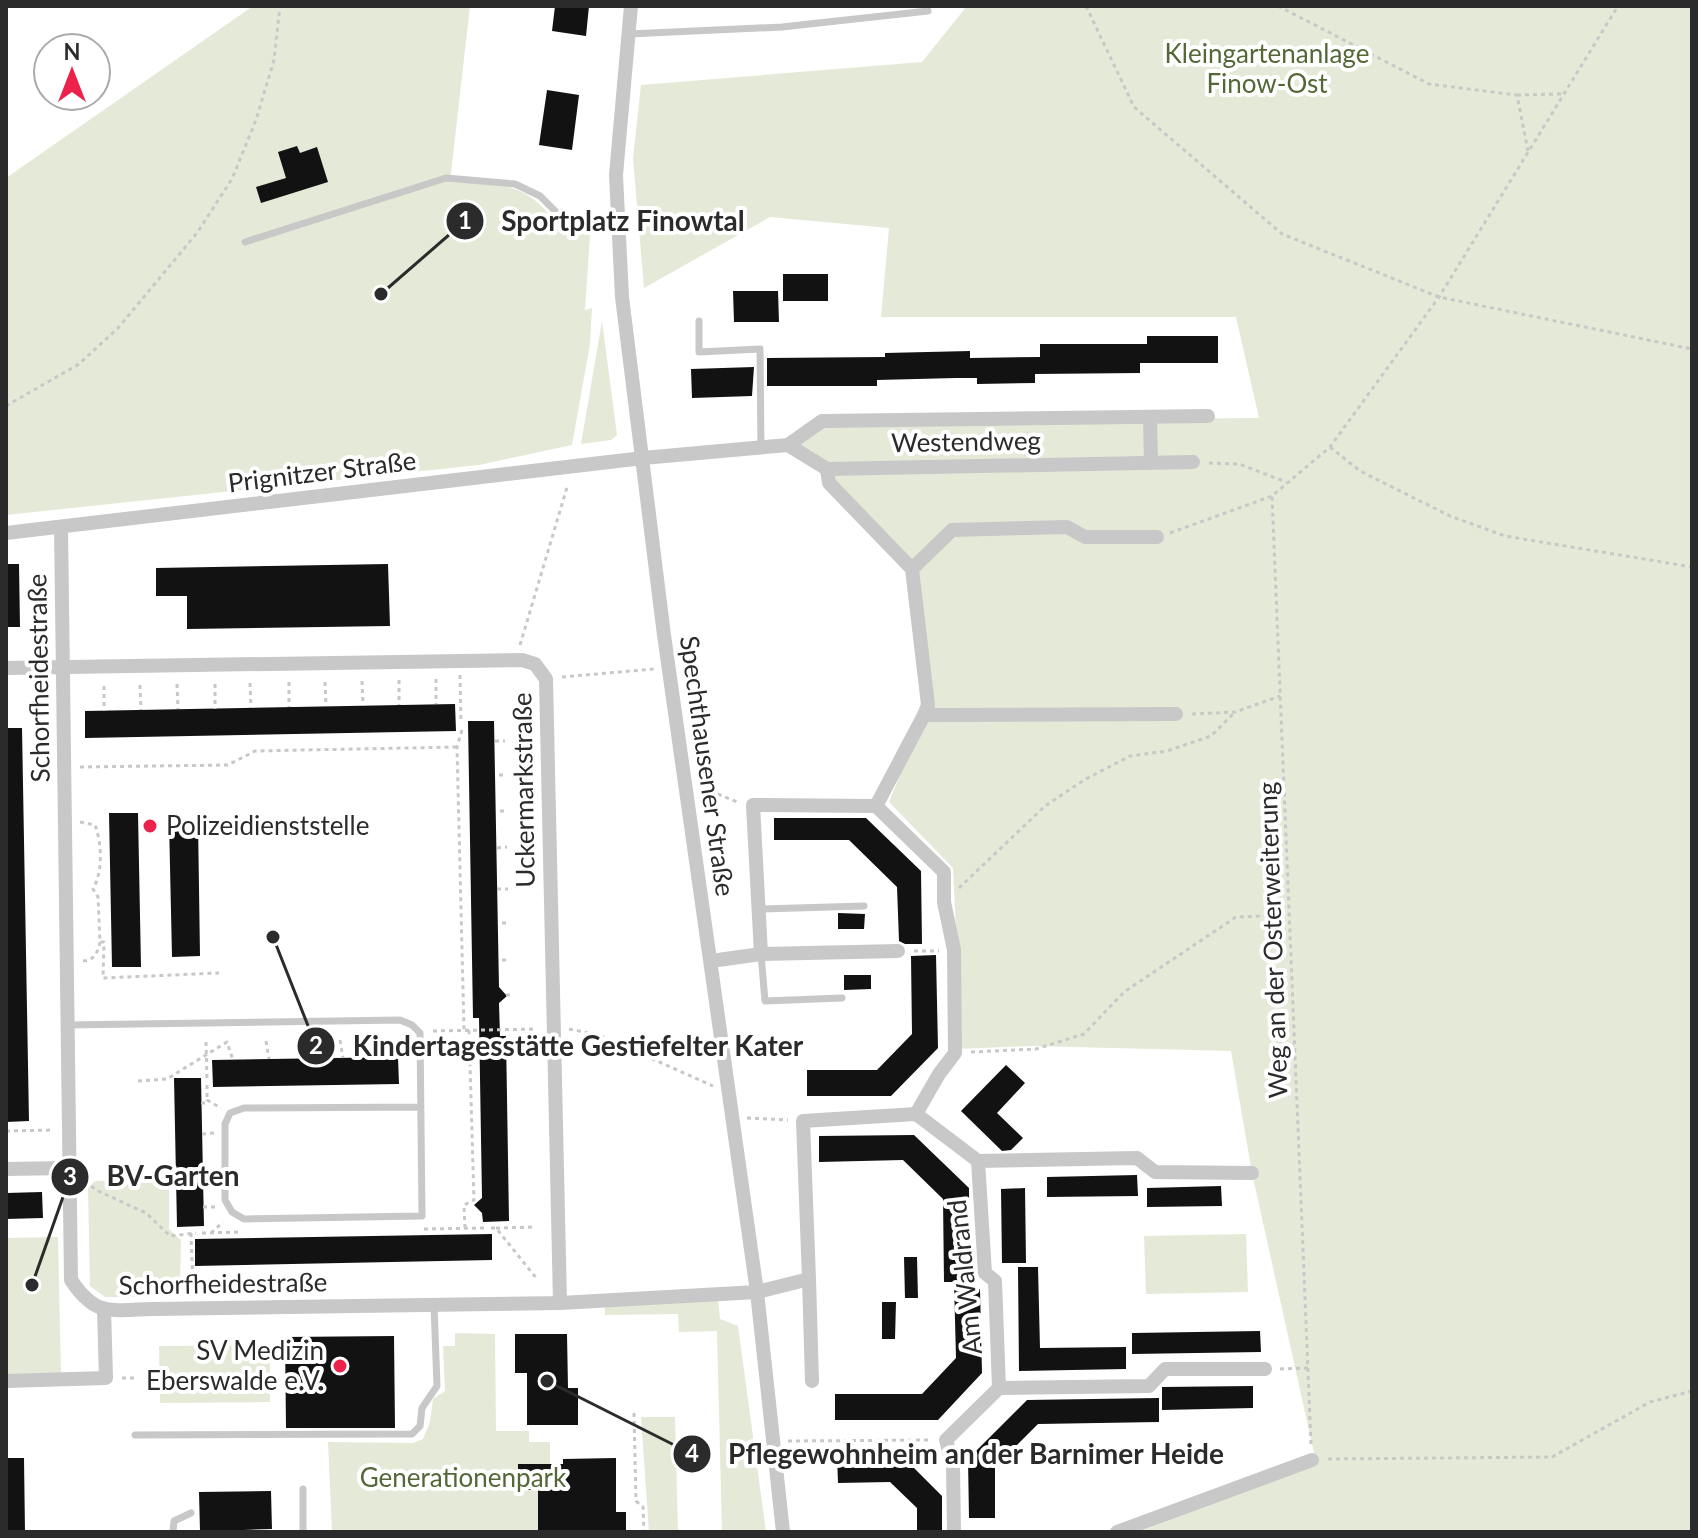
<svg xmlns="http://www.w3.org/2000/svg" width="1698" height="1538" viewBox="0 0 1698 1538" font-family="Lato,sans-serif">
<rect width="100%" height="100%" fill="#fff"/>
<!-- green -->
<path fill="#e4ead7" d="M253,6H470L450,182C506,184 527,182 562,230L590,235L585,310L592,308L590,344L572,445L479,465L6,515V178Z
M967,6H1692V1532H1139L1316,1462L1252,1173L1231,1051L1034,1046L957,1049V950L953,868L889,802L928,705L912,569L829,483L827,469L788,445L822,421L1259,418L1236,317H881L889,228L770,217L644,288L633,158L641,85L922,62Z
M602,321L617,435L611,440L581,444Z
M169,1180V1229L181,1240L180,1285L165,1297H105L90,1286L88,1188L95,1181Z
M1246,1234L1248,1292L1146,1294L1144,1236Z
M58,1237L61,1374H6V1238Z
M718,1298L720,1319L738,1326L766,1532H722L717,1331L679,1332L678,1314L605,1315V1304Z
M455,1333L495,1334L496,1431H529V1442H550V1464L518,1465V1490H538V1532H332L328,1442L413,1443L423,1439L430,1422L433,1399L445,1391L443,1346H455Z
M270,1345V1402L160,1403L159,1346Z
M641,1417H675L678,1532H649Z"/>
<!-- building -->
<path fill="#121212" d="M555,6H589L586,36L552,31Z
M547,90L579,95L572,150L539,145Z
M297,146L300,153L317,147L328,182L261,203L256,187L286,178L278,152Z
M783,274H828V301H783Z
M733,291H778L779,322H734Z
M1147,336H1218V363H1140V373L1035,374V383L977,384V378H956L877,380V386H767V358L885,357V353L970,351V358L1040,357V344H1147Z
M754,367L752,396L692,398L691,369Z
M6,564H19L20,627H6Z
M388,564L390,626L187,629V596H156V568Z
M455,704L456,731L85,738V711Z
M468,721H494L499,987L507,996L499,1003L500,1036H506L509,1221L483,1222L482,1213L474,1205L482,1198L479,1018H473Z
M6,728H22L29,1121L6,1122Z
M109,813H138L141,967H112Z
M774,818H866L921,871L922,944H905L899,941L897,887L849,840H774Z
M169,821H198L200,956L172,957Z
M838,913L865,914L864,929H838Z
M936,955L938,1048L891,1096H807V1070H877L912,1034L911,956Z
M844,975H871V989L844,990Z
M398,1057L399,1084L213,1087L212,1060Z
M1006,1065L1025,1083L997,1113L1023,1138L1011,1150L1002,1151L961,1111Z
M174,1078H201L204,1226L177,1227Z
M914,1135L969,1188L970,1289H980L982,1373L938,1420H835V1394H922L956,1358L954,1282H944L943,1199L903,1160L819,1162V1136Z
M1137,1175L1138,1196L1047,1197V1177Z
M1221,1186L1222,1206L1147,1207V1188Z
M1025,1188L1026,1263H1002L1001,1189Z
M42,1192L43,1218L6,1219V1193Z
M492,1234V1260L195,1266V1239Z
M904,1257H917L918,1298H905Z
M1018,1267H1038L1040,1348L1126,1347V1369L1019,1371Z
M882,1302H896L895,1339H882Z
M1260,1331L1261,1352L1132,1354V1333Z
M515,1334H567L568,1388H578V1425H527V1373H515Z
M394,1336L395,1428H286L285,1337Z
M1253,1386V1408L1162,1410V1387Z
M1159,1398V1422L1038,1424L995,1467V1518H969L968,1459L1027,1400Z
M901,1455L942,1496V1532H917V1508L890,1482L838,1483L837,1456Z
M6,1458H24L25,1532H6Z
M616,1458V1512H626V1532H538V1490H518V1464H563V1459Z
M271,1491L272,1529L243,1530L244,1532L200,1531L199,1492Z"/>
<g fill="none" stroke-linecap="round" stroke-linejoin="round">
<!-- path -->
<path stroke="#c8c8c8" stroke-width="3" stroke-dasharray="4 4" stroke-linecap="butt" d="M1086,6L1134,107L1282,234L1439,297L1692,349
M1278,6L1429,84L1517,95L1528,151
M1517,95L1561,94
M6,406L79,364L118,328L197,233L232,179L256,120L274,60L280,6
M1330,447L1360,471L1450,516L1505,536L1692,567
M1209,463L1239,464L1286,482
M1170,533L1272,496
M520,645L568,484
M460,675L461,723
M562,677L654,669
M436,679V704
M399,680V705
M362,681L363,706
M289,682V707
M325,682L326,706
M250,683L251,708
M177,684L178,709
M215,684V709
M140,685L141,710
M104,686V711
M1192,714L1235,712L1280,696
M462,730L457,747L464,1030
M495,741H505
M80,767L228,765L255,751L457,747
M499,775H506
M703,788L740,803
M500,811H506
M80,822L95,825C102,844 103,871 93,889L98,897L100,942H104L103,978L219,973
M497,848L507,847
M959,888L1045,806L1084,780L1130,756L1167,751L1211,736L1235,712
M497,889H508
M502,923H508
M914,951H939
M502,960H509
M83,961C94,961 98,952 100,942
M506,995H510
M569,1029L599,1035L713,1086
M433,1031L537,1029
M378,1039L379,1057
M340,1040L343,1058
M266,1041L269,1059
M305,1041L306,1058
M206,1042L207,1079
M971,1052L1036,1049L1084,1034L1124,992L1236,917L1288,915
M138,1081L167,1079L227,1042L233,1060
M207,1085V1100
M207,1100L221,1108
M201,1103H207V1100
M747,1118L788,1120
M6,1131L54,1130
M202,1134L214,1133
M203,1171H215
M85,1181L96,1190L146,1213L170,1236L196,1233
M203,1207H215
M465,1228L464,1205L474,1200L469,1030
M491,1228H496L537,1279
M496,1228L536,1227
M424,1229L484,1228
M191,1233L193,1285
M202,1233L241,1232
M211,1233L223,1222
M1280,1369L1308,1368
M122,1378H134
M634,1413L636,1501L643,1507L644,1532
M788,1441L932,1440
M1311,1444L1272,496L1330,447L1439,297L1618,6
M1328,1459L1552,1457L1650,1402L1692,1391"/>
<!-- lane -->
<path stroke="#c8c8c8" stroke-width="7" d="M629,34L782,27L928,11
M245,242L446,178L515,184L540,196L559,215L573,223L617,229
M699,321V352L760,349L761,448
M758,909L864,906
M761,954L765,1001L842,998
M68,1025L400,1020L412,1025L420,1033L422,1216L244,1219L232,1212L225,1200V1124L230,1113L244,1108L421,1107
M135,1435L412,1434L420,1426L422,1408L437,1386L434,1305
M303,1489V1532
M173,1532L174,1521L191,1513"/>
<!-- street -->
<path stroke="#c8c8c8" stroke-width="14" d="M631,6L616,175L622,297L664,635L757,1292L783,1532
M1150,417L1151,463
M788,445L827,469L1193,462
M827,469L829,483L912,569L928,705L924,715
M61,527L71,1280C97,1319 112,1309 154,1309L560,1303L757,1292L809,1279L803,1121L916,1114L978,1161L1137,1158L1155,1172L1252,1173
M6,533L643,458L788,445L822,421L1208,416
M912,569L952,530L1067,527L1085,537H1157
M6,668L522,660L535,664L546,679L560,1303
M876,806L944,872V902L954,950L955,1053L939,1074L916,1114
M761,954L753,805L876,806L924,715L1176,714
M711,961L761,954L898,951
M978,1161L985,1273L995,1281L999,1388
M6,1169L69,1168
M809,1279L812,1381
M6,1381L106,1378L104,1309
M954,1532L953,1466L946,1440L999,1388L1149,1386L1165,1369H1265
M1117,1532L1312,1460"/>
</g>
<!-- markers -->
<g fill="#ed224a" stroke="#fff" stroke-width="3">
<circle cx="150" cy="826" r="8"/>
<circle cx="340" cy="1366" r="8"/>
</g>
<g text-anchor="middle" stroke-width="8" stroke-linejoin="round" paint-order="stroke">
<!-- park labels -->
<g font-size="26" fill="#546837" stroke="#fff">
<text x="1267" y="63">Kleingartenanlage<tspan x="1267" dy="30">Finow-Ost</tspan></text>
<text x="463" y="1487">Generationenpark</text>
</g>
<!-- street labels -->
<g font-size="26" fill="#2b2b2b" stroke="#fff">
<text transform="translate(966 442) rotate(-1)" y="9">Westendweg</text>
<text transform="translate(322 472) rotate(-7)" y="9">Prignitzer Straße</text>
<text transform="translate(39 678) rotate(-91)" y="9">Schorfheidestraße</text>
<text transform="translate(707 766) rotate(82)" y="9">Spechthausener Straße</text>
<text transform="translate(524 790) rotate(-91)" y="9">Uckermarkstraße</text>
<text transform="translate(1273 940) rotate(-92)" y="9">Weg an der Osterweiterung</text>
<text transform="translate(965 1277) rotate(-96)" y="9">Am Waldrand</text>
<text transform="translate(223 1284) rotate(-1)" y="9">Schorfheidestraße</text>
</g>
<!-- poi labels -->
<g font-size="26" fill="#2b2b2b" stroke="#fff" text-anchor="start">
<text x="166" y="835">Polizeidienststelle</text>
<text x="324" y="1360" text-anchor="end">SV Medizin<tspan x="324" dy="30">Eberswalde e.V.</tspan></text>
</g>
</g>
<!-- callouts -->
<path fill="none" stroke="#2b2b2b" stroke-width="3" d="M381 294L465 221M273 937L316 1046M32 1285L70 1177M547 1381L692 1454"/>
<g fill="#2b2b2b" stroke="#fff" stroke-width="3">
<circle cx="381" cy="294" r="8"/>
<circle cx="273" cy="937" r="8"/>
<circle cx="32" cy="1285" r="8"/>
<circle cx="547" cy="1381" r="8"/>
<circle cx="465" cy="221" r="20"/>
<circle cx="316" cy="1046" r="20"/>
<circle cx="70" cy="1177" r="20"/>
<circle cx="692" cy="1454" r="20"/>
</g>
<g font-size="24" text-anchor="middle" font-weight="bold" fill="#fff">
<text x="465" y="229">1</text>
<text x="316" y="1054">2</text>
<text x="70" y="1185">3</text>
<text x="692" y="1462">4</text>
</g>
<g font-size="28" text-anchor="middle" font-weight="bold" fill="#2b2b2b" stroke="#fff" stroke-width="8" stroke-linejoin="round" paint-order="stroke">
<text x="623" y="231">Sportplatz Finowtal</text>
<text x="578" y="1056">Kindertagesstätte Gestiefelter Kater</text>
<text x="173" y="1186">BV-Garten</text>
<text x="976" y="1464">Pflegewohnheim an der Barnimer Heide</text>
</g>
<!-- border -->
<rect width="1698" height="1538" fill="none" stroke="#2b2b2b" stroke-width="16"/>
<!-- north arrow -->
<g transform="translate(72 72)"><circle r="38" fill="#ffffff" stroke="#aaaaaa" stroke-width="2"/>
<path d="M0-6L14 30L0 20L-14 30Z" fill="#ed224a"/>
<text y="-12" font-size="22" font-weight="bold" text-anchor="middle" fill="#2b2b2b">N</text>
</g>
</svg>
